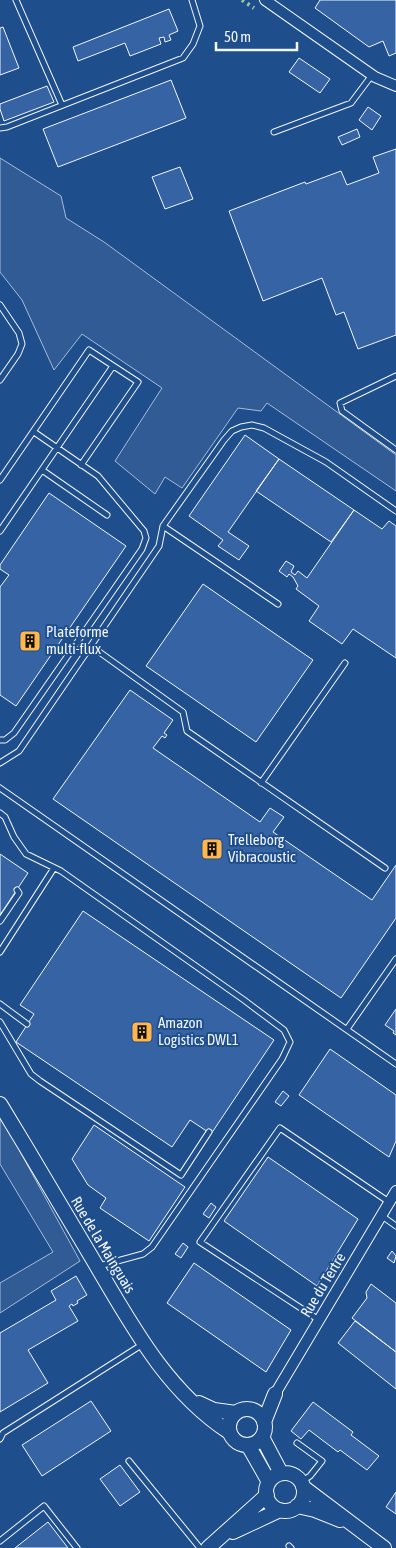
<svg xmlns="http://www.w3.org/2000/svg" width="396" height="1548" viewBox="0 0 396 1548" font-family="'Asap Condensed',sans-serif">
<rect width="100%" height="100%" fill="#1f4e8c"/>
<!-- green -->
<path fill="#305b95" stroke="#a8bbd7" d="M0,158L61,196L66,218L104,242L396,455V491L267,403L261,411L238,408L182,488L165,477L155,494L115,461L162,388L82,334L54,370L22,300L0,272Z
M0,1115L80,1261L0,1313V1283L53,1252L0,1164Z"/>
<!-- building -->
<path fill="#3563a3" stroke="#f2f6ff" d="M320,0H396V53L389,56L383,41L369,47L315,8Z
M169,9L178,31L169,35L171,40L165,42L164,37L159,38L161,44L130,56L125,43L78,61L73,47Z
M3,27L19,68L0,75V28Z
M299,58L330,79L320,93L289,72Z
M171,80L186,118L58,167L43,129Z
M47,86L54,102L4,121L0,109V104Z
M368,107L381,116L372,130L359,120Z
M357,129L360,137L342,145L338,137Z
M396,149V335L358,349L344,312L336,315L322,278L263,301L229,211L305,182L306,184L341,171L347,185L379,173L373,157Z
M180,167L193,199L165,209L152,177Z
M245,435L279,459L228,532L249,546L239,560L218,546L223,540L189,516Z
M279,459L354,510L331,542L256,491Z
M49,493L126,546L16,706L0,695V587L9,575L0,569V565Z
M354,510L382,529L389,521L396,526V658L353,629L342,644L309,621L319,606L296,589L298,586L293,577L289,574L287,577L279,571L286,561L294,566L291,572L295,575L298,571L307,578Z
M203,584L313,660L256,742L146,666Z
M130,690L173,720L164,733L167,735L165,738L162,736L153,748L260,822L270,808L284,817L273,832L372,900L396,865V918L341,998L53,799Z
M0,854L28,873L0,915Z
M83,911L274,1040L211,1134L190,1120L172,1147L16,1042L34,1014L20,1005Z
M396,1009V1035L393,1033L394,1031L385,1025Z
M330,1049L396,1095V1141L389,1157L299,1095Z
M283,1091L289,1096L281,1106L275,1102Z
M94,1125L185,1187L149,1241L100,1208L106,1198L88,1185L72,1159Z
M268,1157L358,1219L317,1286L224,1221Z
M211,1203L216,1207L209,1218L203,1214Z
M183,1243L188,1247L181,1258L175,1254Z
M392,1251L396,1256L394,1263L387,1258Z
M194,1263L291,1330L266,1372L167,1303Z
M76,1276L87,1295L77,1301L78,1303L73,1306L72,1304L69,1306L78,1321L28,1350L48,1383L0,1412V1333L56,1300L51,1291Z
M371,1284L396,1303V1352L352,1318L367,1298L366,1292Z
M355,1321L396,1352V1389L338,1343Z
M91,1401L111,1431L42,1476L22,1445Z
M313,1402L353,1432L351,1435L379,1456L367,1470L340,1450L338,1452L309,1430L301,1439L291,1431Z
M120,1465L140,1492L120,1506L100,1479Z
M396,1492V1514L386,1507Z
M48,1522L68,1548H15Z"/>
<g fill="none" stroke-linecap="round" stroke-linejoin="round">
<!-- lane casing -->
<g stroke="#f2f6ff" stroke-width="7">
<path id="lane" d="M16,0L62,105
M0,128L7,127L183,58L193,44L200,26L192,0
M274,132L351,103L372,75
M0,305L19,333L22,344L18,354L0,380
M396,376L340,403L342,411L396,450
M42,470L107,515
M0,480L89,350L138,382L81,465
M163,526L278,604
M0,531L113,366
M91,646L183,712L187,731L385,868
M0,740H5L14,733L142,549L146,538L144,531L98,476L34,432
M0,763L19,751L159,546L163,526L224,440L232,431L241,427L252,425L264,428L326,462L396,511
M261,783L345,663
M0,788L396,1064
M0,813L5,817L14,837L26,854L61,871L244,1000L284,1030L290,1042L282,1059L152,1247L143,1254L99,1266
M0,921L19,893L17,890
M0,952L54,868
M0,1004L27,1024
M0,1022L31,1074L40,1081L181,1175L209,1132
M347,1029L396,959
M382,1216L396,1226
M319,1320L200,1242L280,1128L389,1202
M0,1439L3,1433L143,1344
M297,1443L322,1461L310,1476L301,1482
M129,1461L200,1548
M0,1541L44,1506L77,1548
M289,1546L291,1548"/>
</g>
<!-- street casing -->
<g stroke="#f2f6ff" stroke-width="12">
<path id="street" d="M265,0L375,77L396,86
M275,1394L396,1191"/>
</g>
<!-- secondary casing -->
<g stroke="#f2f6ff" stroke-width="16">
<path id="secondary" d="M0,1104C31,1155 61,1206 92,1258C130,1322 165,1390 229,1432
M199,1403L214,1410L236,1413
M229 1427a18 18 0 1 1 36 0a18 18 0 1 1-36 0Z
M264,1422L275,1394
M262,1437L281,1473
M248,1445L269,1482
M266 1492a19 19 0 1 1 38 0a19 19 0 1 1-38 0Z
M303,1487L384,1548
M297,1506L315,1510L340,1520
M233,1532L280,1510
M208,1548L267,1495"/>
</g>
<!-- lane -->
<use href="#lane" stroke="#1f4e8c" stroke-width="5"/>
<!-- street -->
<use href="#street" stroke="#1f4e8c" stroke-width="10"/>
<!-- secondary -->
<use href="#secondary" stroke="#1f4e8c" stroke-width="14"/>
<!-- hedge -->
<path stroke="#97c8a6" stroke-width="4" stroke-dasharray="2.5 4" stroke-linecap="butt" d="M242,0L254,8"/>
</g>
<!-- icons -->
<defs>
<g id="building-square" transform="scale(1.125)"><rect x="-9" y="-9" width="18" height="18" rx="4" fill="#ffb74d" stroke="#1f4e8c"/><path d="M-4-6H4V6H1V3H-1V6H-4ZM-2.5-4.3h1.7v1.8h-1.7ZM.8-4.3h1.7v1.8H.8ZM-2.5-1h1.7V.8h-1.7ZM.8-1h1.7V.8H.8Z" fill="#111"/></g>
</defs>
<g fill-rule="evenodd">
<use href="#building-square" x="30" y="641"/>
<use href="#building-square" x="212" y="849"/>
<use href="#building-square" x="142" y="1032"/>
</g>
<g text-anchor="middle" stroke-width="4" stroke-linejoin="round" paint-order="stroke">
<!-- poi labels -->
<g font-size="15" fill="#f2f6ff" stroke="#1f4e8c" text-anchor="start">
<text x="46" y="637">Plateforme<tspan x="46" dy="17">multi-flux</tspan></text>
<text x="228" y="845">Trelleborg<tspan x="228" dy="17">Vibracoustic</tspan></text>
<text x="158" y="1028">Amazon<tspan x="158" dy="17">Logistics DWL1</tspan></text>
</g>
<!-- street labels -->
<g font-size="15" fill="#f2f6ff" stroke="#1f4e8c">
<text transform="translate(103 1245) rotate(59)" y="5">Rue de la Mainguais</text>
<text transform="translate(323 1285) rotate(-59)" y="5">Rue du Tertre</text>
</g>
</g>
<!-- scale -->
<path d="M216 42v8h81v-8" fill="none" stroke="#f2f6ff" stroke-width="2.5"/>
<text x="224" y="42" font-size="15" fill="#f2f6ff" stroke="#1f4e8c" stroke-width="4" paint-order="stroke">50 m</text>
</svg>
